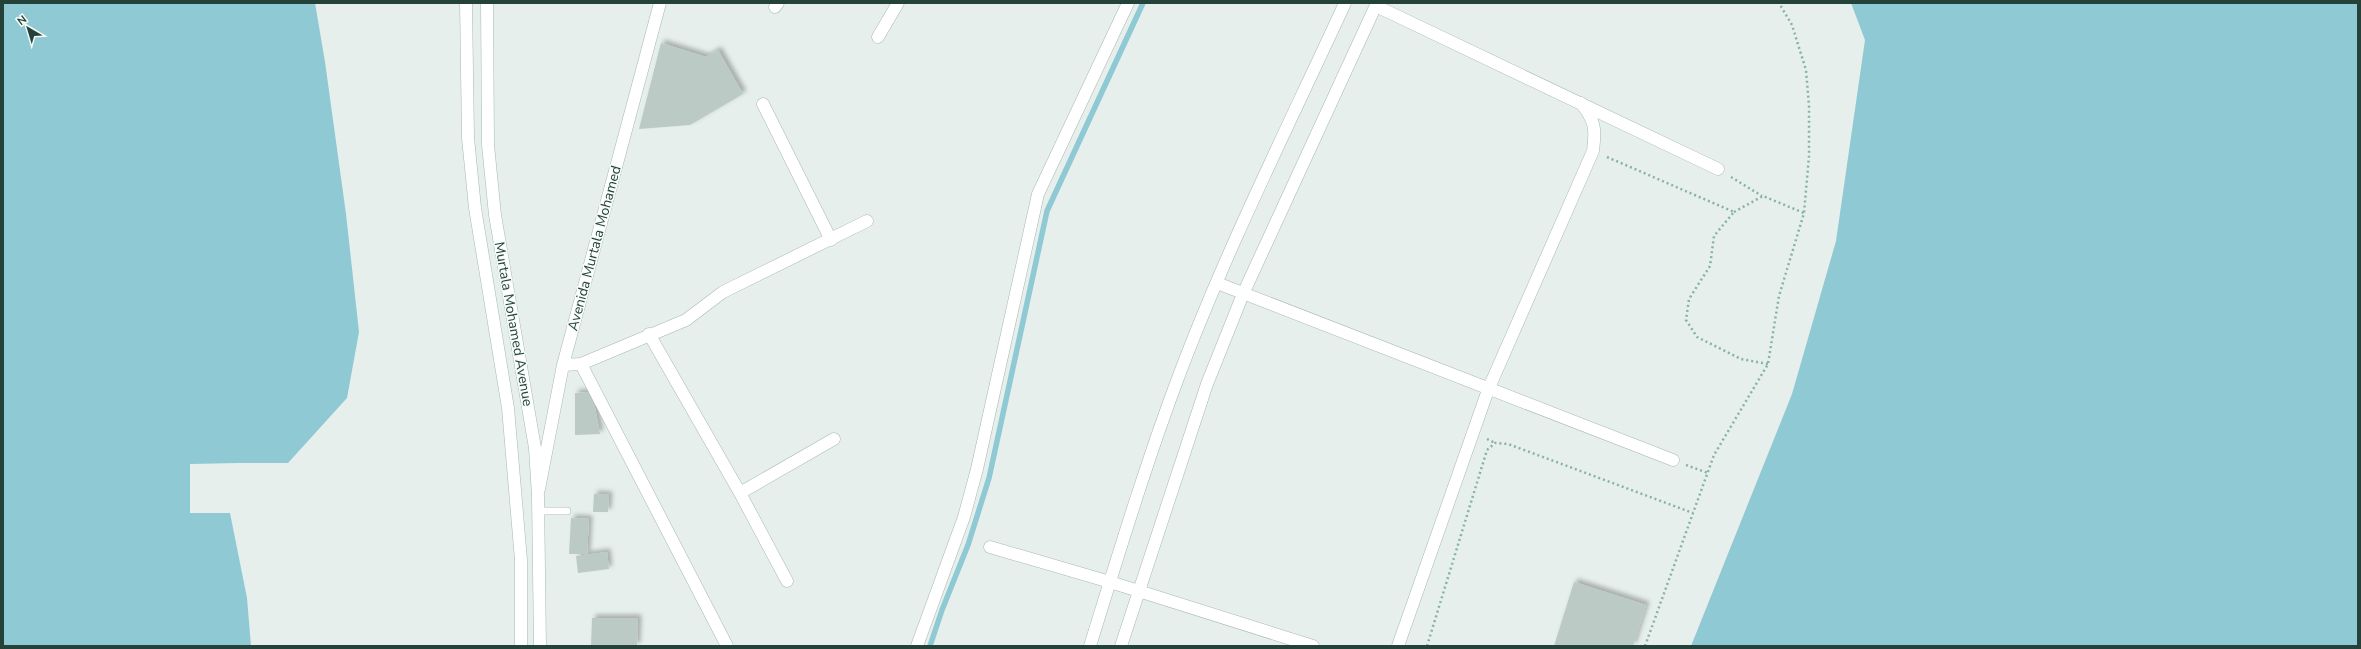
<svg xmlns="http://www.w3.org/2000/svg" width="2361" height="649" viewBox="0 0 2361 649" font-family="'Nunito Sans',sans-serif">
<defs>
<filter id="shadow"><feDropShadow dx="3.5" dy="-3.5" stdDeviation="2" flood-color="#0004"/></filter>
</defs>
<rect width="100%" height="100%" fill="#e6efeb"/>
<!-- water -->
<path fill="#8ec9d4" d="M3,3H315L325,62L346,214L359,332L347,398L288,463H238L230,513L247,598L251,646H3Z
M1851,3H2358V646H1691L1792,394L1836,241L1865,40Z"/>
<!-- pier -->
<path fill="#e6efeb" d="M238,463H291L288,465H240L232,513H190V464Z"/>
<g fill="none" stroke-linecap="round" stroke-linejoin="round">
<!-- stream -->
<path stroke="#8ec9d4" stroke-width="5.5" d="M930,646L942,610L968,545L989,478L1047,211L1143,3"/>
</g>
<!-- building -->
<path fill="#bbcac4" filter="url(#shadow)" d="M661,43L706,57L718,50L743,94L690,125L639,129Z
M592,392L600,434L575,435V393Z
M594,494L609,495L608,512H593Z
M571,518L589,519L587,554H569Z
M607,552L609,569L578,573L576,556Z
M1574,582L1646,605L1633,646H1554Z
M592,618H638L637,646H591Z"/>
<g fill="none" stroke-linecap="round" stroke-linejoin="round">
<!-- lane casing -->
<g stroke="#a8b8b2" stroke-width="8">
<path id="lane" d="M538,511H567"/>
</g>
<!-- street casing -->
<g stroke="#a8b8b2" stroke-width="13">
<path id="street" d="M1376,6L1718,169
M775,7L778,3
M878,37L898,3
M763,104L831,240
M1217,283L1673,460
M649,334L740,493L787,581
M581,364L727,646
M563,365L581,364L686,320L723,292L867,221
M539,489L563,365L660,3
M740,493L834,439
M990,547L1110,582L1313,646
M917,646L964,517L977,469L1038,194L1128,3
M1090,646C1118,556 1145,466 1178,378C1226,250 1288,127 1345,3
M1121,646L1207,384L1243,294L1377,3
M1398,646L1488,390L1593,151C1596,128 1595,121 1581,103"/>
</g>
<!-- secondary casing -->
<g stroke="#a4bbb3" stroke-width="13">
<path id="secondary" d="M466,3L468,138L475,208L508,408L521,560V646
M487,3L488,145L495,215L535,448L538,496L540,646"/>
</g>
<!-- path -->
<path stroke="#86b3a5" stroke-width="2.5" stroke-dasharray="2 3" stroke-linecap="butt" d="M1607,157L1734,212L1714,236L1710,266L1689,299L1686,320L1697,337L1741,359L1768,364
M1731,177L1762,196
M1734,212L1763,196L1804,213
M1487,439L1495,443
M1686,465L1708,473
M1427,646L1487,450L1495,443L1508,444L1693,513
M1645,646L1714,455L1768,364L1779,296L1804,213L1809,156V106L1806,70L1792,25L1779,3"/>
<!-- lane -->
<use href="#lane" stroke="#fff" stroke-width="7"/>
<!-- street -->
<use href="#street" stroke="#fff" stroke-width="12"/>
<!-- secondary -->
<use href="#secondary" stroke="#fff" stroke-width="12"/>
</g>
<g text-anchor="middle" stroke-width="3" stroke-linejoin="round" paint-order="stroke">
<!-- street labels -->
<g font-size="14" fill="#24423a" stroke="#f7fbf9">
<text transform="translate(594 248) rotate(-75)" y="5">Avenida Murtala Mohamed</text>
<text transform="translate(514 324) rotate(80)" y="5">Murtala Mohamed Avenue</text>
</g>
</g>
<!-- border -->
<rect width="2361" height="649" fill="none" stroke="#24423a" stroke-width="8"/>
<!-- north arrow -->
<g transform="translate(28 28) rotate(322)" stroke="#f7fbf9" stroke-width="3" paint-order="stroke">
<path d="M0-3L7 15L0 10L-7 15Z" fill="#24423a"/>
<text y="-6" font-size="11" font-weight="bold" text-anchor="middle" fill="#24423a">N</text>
</g>
</svg>
